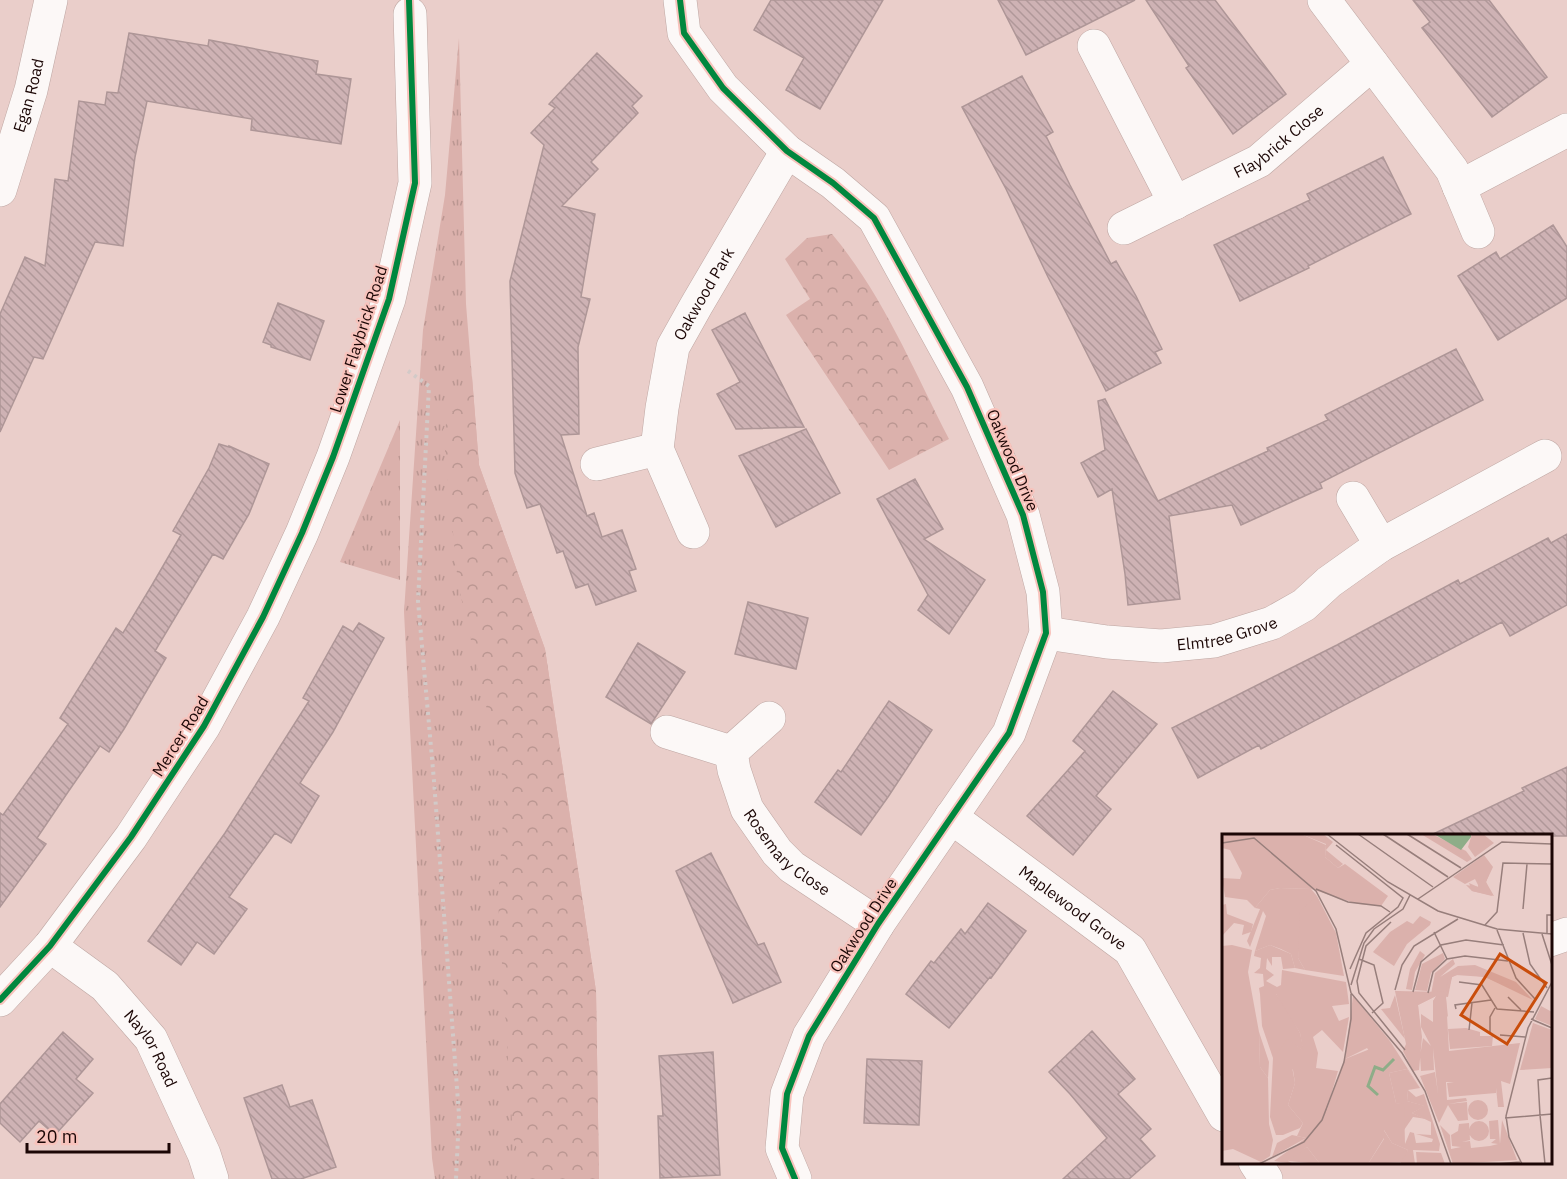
<svg xmlns="http://www.w3.org/2000/svg" width="1567" height="1179" viewBox="0 0 1567 1179" font-family="'IBM Plex Sans',sans-serif">
<defs>
<pattern id="grass-tufts" width="24" height="20" patternUnits="userSpaceOnUse" patternTransform="scale(1.5)"><rect width="24" height="20" fill="#dbb1ac"/><path d="M3 7l-1-3M5 7V3M7 7l1-3M15 17l-1-3M17 17v-4M19 17l1-3" fill="none" stroke="#bb9792"/></pattern>
<pattern id="forest-crowns" width="20" height="18" patternUnits="userSpaceOnUse" patternTransform="scale(1.5)"><rect width="20" height="18" fill="#dbb1ac"/><path d="M2 6a3 3 0 1 1 6 0M12 15a3 3 0 1 1 6 0" fill="none" stroke="#bb9792"/></pattern>
<pattern id="building-back-hatch" width="6" height="6" patternUnits="userSpaceOnUse" patternTransform="scale(1.5)"><rect width="6" height="6" fill="#ceb2b4"/><path d="M-1 5l2 2M0 0l6 6M5-1l2 2" fill="none" stroke="#b09899"/></pattern>
</defs>
<rect width="100%" height="100%" fill="#eaceca"/>
<!-- grass -->
<path fill="url(#grass-tufts)" d="M459,38L466,304L479,465L545,649L596,991L599,1179H435L432,1158L404,612L423,330L445,195Z
M400,420V580L340,562Z"/>
<!-- forest -->
<path fill="url(#forest-crowns)" d="M832,234C883,295 913,369 949,439L889,470L786,315L810,299L785,259L807,238Z
M472,376L479,465L545,649L596,991L599,1179H528L513,1138L498,901L505,788L458,584L443,430Z"/>
<!-- building -->
<path fill="url(#building-back-hatch)" stroke="#ae9697" stroke-width="1.5" d="M771,0H883L820,109L786,90L804,58L754,30Z
M998,0H1135L1026,55Z
M1146,0H1215L1286,94L1233,134L1186,68L1189,66Z
M1413,0H1489L1547,77L1492,117L1422,28L1430,22Z
M129,33L208,46L209,40L318,61L316,74L351,79L341,144L251,130L252,119L147,101L135,157L123,246L95,242L43,359L34,357L0,432V314L25,257L45,266L55,179L68,181L79,101L105,105L107,92L118,93Z
M597,53L642,96L632,106L638,113L591,162L598,169L562,206L595,214L581,297L590,299L578,347L579,434L561,435L587,516L594,513L602,537L622,530L636,569L629,571L636,591L596,605L588,584L576,588L563,551L557,553L540,504L527,508L515,473L510,281L544,145L531,133L555,108L549,104Z
M1022,76L1053,132L1046,136L1070,185L1111,264L1116,261L1136,296L1162,349L1155,352L1161,363L1106,391L1048,277L1006,189L962,107Z
M1383,157L1411,214L1308,266L1309,268L1240,301L1214,245L1310,200L1307,194Z
M1553,225L1567,247V298L1498,340L1458,276L1496,252L1500,259Z
M278,303L324,321L310,360L271,347V345L263,342Z
M745,313L804,427L736,429L717,394L740,382L712,330Z
M1456,349L1483,400L1320,483L1322,488L1241,525L1232,505L1169,516L1180,599L1128,605L1125,574L1112,489L1098,497L1081,463L1105,450L1098,401L1105,399L1158,501L1268,451L1267,448L1328,420L1325,415Z
M806,429L840,493L776,527L739,456Z
M219,444L229,447V446L269,464L249,514L223,559L213,554L155,651L166,658L124,729L109,752L100,746L68,792L37,838L46,844L0,907V813L3,815L68,724L60,718L116,628L123,633L152,585L181,535L173,531L209,468Z
M915,479L943,529L924,539L985,580L949,634L918,610L928,595L877,499Z
M1567,534V605L1510,636L1502,622L1261,749L1259,745L1198,778L1172,728L1337,645L1458,580L1460,584L1548,538L1551,543Z
M748,602L808,618L796,669L735,654Z
M359,623L384,638L333,732L300,783L319,796L291,843L275,833L229,897L247,909L214,954L197,942L181,965L148,941L225,833L309,701L303,698L343,626L353,632Z
M638,643L685,672L651,724L606,697Z
M1113,691L1157,724L1096,796L1111,809L1073,855L1027,816L1085,751L1073,741Z
M889,701L932,730L888,797L861,835L815,802L838,770L841,772Z
M1567,767V836H1429L1524,791L1522,788Z
M711,853L758,945L764,943L781,982L733,1003L676,871Z
M988,903L1026,931L991,978L990,977L949,1028L906,994L931,961L934,963L961,929L965,934Z
M1092,1031L1135,1079L1118,1094L1151,1129L1140,1139L1155,1156L1129,1179H1063L1107,1138L1070,1094L1049,1072Z
M63,1032L93,1059L76,1079L93,1093L55,1135L39,1121L20,1142L0,1123V1104Z
M713,1052L720,1175L660,1178L658,1116H663L659,1056Z
M867,1059L922,1061L919,1125L864,1123Z
M282,1085L290,1107L312,1100L336,1167L301,1179H272L244,1098Z"/>
<g fill="none" stroke-linecap="round" stroke-linejoin="round">
<!-- minor casing -->
<g stroke="#bea6a2" stroke-width="34">
<g id="minor">
<path d="M680,0L684,33L723,88L787,151L833,183L874,218L967,387L1023,515L1043,592L1046,633L1009,733L878,924L809,1036L787,1094L782,1148L795,1179"/>
<path d="M1324,0L1452,170L1478,232"/>
<path d="M1094,46L1175,203"/>
<path d="M1459,187L1567,130"/>
<path id="s1" d="M0,190L31,90L51,0"/>
<path id="s2" d="M1124,228L1259,161L1372,64"/>
<path d="M597,464L657,449"/>
<path d="M1353,498L1381,545"/>
<path id="s3" d="M693,532L657,449L662,408L673,347L696,306L787,151"/>
<path id="s4" d="M1046,633L1107,642L1161,646L1214,641L1272,623L1304,605L1329,582L1381,545L1545,456"/>
<path id="s5" d="M769,718L731,752L734,770L747,809L777,852L792,867L878,924"/>
<path d="M667,732L731,752"/>
<path id="s6" d="M951,817L1130,950L1224,1115"/>
<path d="M1550,940L1567,934"/>
<path id="s7" d="M50,946L105,986L151,1039L204,1154L212,1179"/>
<path d="M0,1000L50,946L131,837L204,726L263,617L302,533L333,457L389,299L415,183L410,14"/>
<path d="M1255,1162L1266,1179"/>
</g>
</g>
<!-- path -->
<path stroke="#d2cac8" stroke-width="4" stroke-dasharray="3 4.5" stroke-linecap="butt" d="M408,371L429,386L418,601L434,781L459,1115L456,1179"/>
<!-- minor -->
<use href="#minor" stroke="#fcf8f7" stroke-width="33"/>
<!-- cycleway casing -->
<g stroke="#f8c3bc" stroke-width="10">
<path id="cycleway" d="M680,0L684,33L723,88L787,151L833,183L874,218L967,387L1023,515L1043,592L1046,633L1009,733L878,924L809,1036L787,1094L782,1148L795,1179
M0,1000L50,946L131,837L204,726L263,617L302,533L333,457L389,299L415,183L409,0"/>
</g>
<!-- cycleway -->
<use href="#cycleway" stroke="#00873e" stroke-width="6"/>
</g>
<g text-anchor="middle" stroke-width="4.5" stroke-linejoin="round" paint-order="stroke">
<!-- street labels -->
<g font-size="16" fill="#1b0605" stroke="#f8c3bc">
<text dy="6" stroke="none"><textPath href="#s1" startOffset="99">Egan Road</textPath></text>
<text dy="6" stroke="none"><textPath href="#s2" startOffset="178">Flaybrick Close</textPath></text>
<text dy="6" stroke="none"><textPath href="#s3" startOffset="255">Oakwood Park</textPath></text>
<text transform="translate(358 339) rotate(-72)" y="6">Lower Flaybrick Road</text>
<text transform="translate(1013 460) rotate(67)" y="6">Oakwood Drive</text>
<text dy="6" stroke="none"><textPath href="#s4" startOffset="183">Elmtree Grove</textPath></text>
<text transform="translate(180 736) rotate(-58)" y="6">Mercer Road</text>
<text dy="6" stroke="none"><textPath href="#s5" startOffset="170">Rosemary Close</textPath></text>
<text dy="6" stroke="none"><textPath href="#s6" startOffset="152">Maplewood Grove</textPath></text>
<text transform="translate(863 925) rotate(-57)" y="6">Oakwood Drive</text>
<text dy="6" stroke="none"><textPath href="#s7" startOffset="146">Naylor Road</textPath></text>
</g>
</g>
<!-- overview -->
<g transform="translate(1222 834)">
<rect width="330" height="330" fill="#eaceca"/>
<path d="M79,0H101L111,8L104,16L121,30L116,34L103,23L104,10ZM199,0H210L244,17L250,25L245,28ZM250,0H261L272,9L253,23L246,13ZM262,21L271,33L264,48L272,62L250,57L244,51L257,53L253,45L243,50L231,43ZM58,54L89,55L95,62L79,101L76,124L83,136L73,134L69,120L59,115L48,111L33,117L44,82L41,77L28,113L25,107L38,75L33,74L48,56ZM198,117L203,121L193,138L190,156L184,155L188,135ZM221,119L223,125L209,139L205,157L193,156L200,130ZM231,125L233,130L218,143L236,132L253,131L294,148L311,166L263,143L238,140L230,143L226,163L209,160L213,139ZM38,160H54L62,170L78,199L82,217L65,206L73,249L66,271L81,289L78,294L61,301H54L48,283L51,224L40,192ZM319,172L330,178V192L313,185ZM311,189L330,196V234L298,236ZM37,198L47,228L46,244L38,233ZM185,235L198,254L186,256L185,267L203,272L190,279L204,285L191,283L182,296V271L174,269L167,239ZM161,295L170,309L186,316L182,328L146,330L162,305ZM70,301L84,304L50,323L55,309ZM85,313L98,330L66,327L71,321Z" fill="#dbb1ac"/>
<path d="M5,0H79L104,11L103,23L116,34L123,30L166,62L159,72L136,70L89,55L58,54L48,56L33,74L25,66L3,63L0,44L18,45L20,39L8,16L0,14V3ZM267,40L264,48L270,62L250,57L247,49L256,53L257,45L260,48ZM95,62L114,99L122,142L83,136L76,124L78,77ZM4,70L5,80L31,90L29,98L20,101L22,91L12,89L0,102V71ZM10,111L30,116L26,138L37,198L38,233L46,244L47,290L51,306L48,322L39,328L11,315L0,317V112ZM48,111L69,120L73,134L61,135L59,123H50V132L45,124L44,135L52,141L44,147L55,153L59,151L60,136L124,148L127,170L110,172L117,187L127,183L121,218L100,196L91,203L96,219L94,234L116,237L104,278L123,225L168,207L198,254L185,235L167,239L174,269L182,270L183,310L188,298L192,299L194,309L210,308L211,305L194,300L209,301V288L190,279L202,272L185,267L186,256L194,263L202,260L218,310L217,317L191,316L193,330H178L186,316L170,309L162,296V304L146,330H98L85,313L66,327L72,330L52,327L84,304L75,302L81,289L66,271L73,249L71,236L55,220L65,205L81,216L78,199L54,160H38L37,154L42,152L41,140L32,139L38,134L39,124L32,122L33,117ZM236,136L267,141L298,158L263,143L234,141L230,143L224,164L226,183L211,167L214,162L196,171L197,189L173,157L224,158L226,143ZM244,194L258,198V202H271L270,212L228,215L226,195Z" fill="#dbb1ac"/>
<path d="M173,157L214,162L196,171L200,203L197,236L191,237L181,217L184,210ZM216,162L224,164L227,217L298,209L288,250L279,247L282,273H276L274,254V259L227,263L225,249L232,248H224L225,266L244,264L245,267L226,270L245,268L246,286L236,287L226,271L217,289L198,242L213,238L216,260L211,214L212,236L199,237L198,222L201,204L209,212L199,193V180L211,188V167ZM246 276a10 10 0 1 1 20 0a10 10 0 1 1-20 0ZM276,286L278,310L280,286L295,326L231,330L218,291L228,301L229,315L239,313L230,312L229,301L236,297L237,290L247,289L248,306L240,308L248,307L249,314L268,312L276,310L269,309L274,305H268L267,287ZM247 297a10 10 0 1 1 20 0a10 10 0 1 1-20 0Z" fill="#dbb1ac"/>
<path d="M198,82L209,88L208,91L185,110L172,132L151,118L168,98L185,87L191,90ZM173,161L183,205L159,175L168,174ZM131,162L168,207L150,221L145,214L123,225ZM194,318L219,319L223,330H195Z" fill="#dbb1ac"/>
<path d="M212,0H249V3L239,16Z" fill="#8ead88"/>
<path fill="none" stroke="#8ead88" stroke-width="3" d="M156,261L146,252L153,233L161,236L172,225"/>
<path fill="none" stroke="#977e7b" stroke-width="1.5" d="M105,0L166,48L216,77L275,95L330,100M136,0L211,53M161,0L226,43M185,0L239,34M0,9L32,4L94,57L114,95L129,159L180,219L203,257L229,330M114,11L181,64L176,73L144,99L128,135M94,55L126,68L159,72L168,78M196,65L280,8L330,10M301,75L305,30M169,88L144,112L135,147L137,159L183,216M263,91L275,78L281,29L330,30M275,96L294,144L313,165M212,98L225,125M301,99L308,130L325,154M325,99V81H330M320,100L330,131M137,125L152,131L161,169L150,179M237,148L260,151L275,175L312,178M129,151L142,109L152,95L181,75L188,61M173,156L180,131L192,112L236,85M191,158L199,128L219,111L244,106L282,111M206,159L211,138L225,125L243,122L286,127M286,163L299,176M234,175L233,171L269,166M309,185L330,194M247,196L250,169M268,198V183L273,174M278,201L303,203M318,281L316,246L330,244M318,281L323,330M283,284L330,280M37,330L82,308L100,286L122,228L129,185V160M274,330L298,328M300,330L287,303L284,282L306,194L330,148"/>
<path fill="#c94d0b" fill-opacity="0.15" stroke="#c94d0b" stroke-width="3" d="M278,120L324,149L285,210L239,181Z"/>
<rect width="330" height="330" fill="none" stroke="#1b0605" stroke-width="3"/>
</g>
<!-- scale -->
<path d="M27 1143v9h142v-9" fill="none" stroke="#1b0605" stroke-width="3"/>
<text x="36" y="1143" font-size="18" fill="#1b0605" stroke="#f8c3bc" stroke-width="4.5" paint-order="stroke">20 m</text>
</svg>
